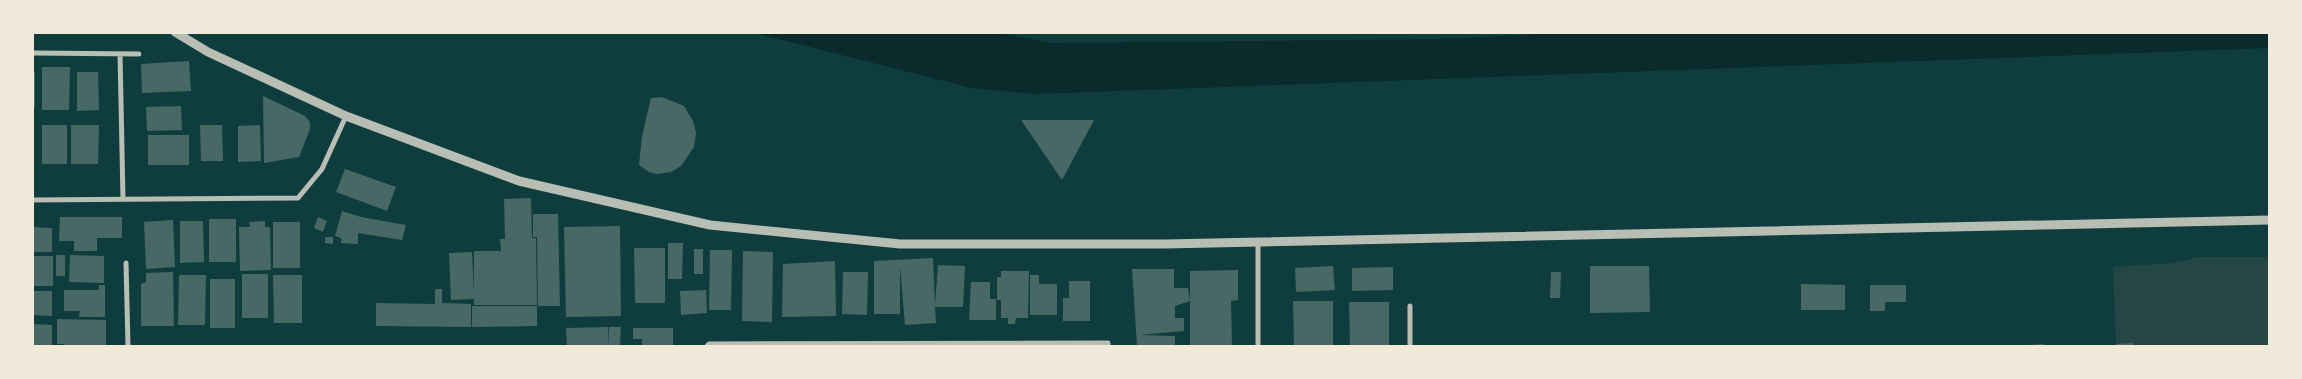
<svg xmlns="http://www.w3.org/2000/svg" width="2302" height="379" viewBox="0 0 2302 379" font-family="'Sofia Sans Condensed',sans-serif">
<rect width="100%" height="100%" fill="#0f3d3e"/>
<!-- green -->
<path fill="#244646" d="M2200,257H2269V346H2116L2113,267L2173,263Z"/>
<!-- water -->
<path fill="#0a2a2b" d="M1000,33L1051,43L1440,39L1581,32H2269L2270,48L1034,94L972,88L755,33Z"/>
<!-- building -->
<path fill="#486865" d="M189,61L191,91L142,93L141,64Z
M42,67H70L69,110H42Z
M32,72H35V107H32Z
M77,72H98L99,110L77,111Z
M263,96L305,116L310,122V129L299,157L264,163Z
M662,97L684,106L693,121L696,133L694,147L681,166L671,172L657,174L649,172L639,165L642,136L651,98Z
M181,106L182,130L147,131L146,107Z
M1021,120H1094L1062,180Z
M42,125H67V164H42Z
M71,125H99L98,164H71Z
M200,125H222L223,161H201Z
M260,125L261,161L238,162V126Z
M148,135H189V165H148Z
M345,169L396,187L387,211L336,192Z
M531,198L532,238H536L537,305H474V299L451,300L449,253L472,252L474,292V251H501L500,239H505L504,199Z
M342,211L361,217L406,225L402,240L358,233V244L341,243V238L335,236Z
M533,214H558L560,306H538L537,237H533Z
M60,217H122V238H97V251H74V241H59Z
M318,217L327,221L323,232L314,228Z
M209,219H236V262H209Z
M173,220L175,267L146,269L144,222Z
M180,221H203L204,262L180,263Z
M265,221V227H270L271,270L240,271L239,227H250L249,222Z
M273,222H300V268H273Z
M620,226L621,316L566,317L564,227Z
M32,227L52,228V252H32Z
M325,237H333V244L325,243Z
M668,243H683L682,279H668Z
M634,248H665V303H635Z
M694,249H703V274H694Z
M710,250H732L731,310H709Z
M743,251L773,252L772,322L742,321Z
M56,255H65V276H56Z
M70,255L104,256V283L69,282Z
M32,256H53V286H32Z
M933,258L935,305L938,265L965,266L963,307H935L936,323L905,325L900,265V314H874V261Z
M835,261L836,316L782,317L783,264Z
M1333,266L1335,290L1296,292L1295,268Z
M1590,266H1649L1650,312L1590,313Z
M1393,267V290L1352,291V268Z
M1132,269H1174V288H1188L1190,301L1175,306V318H1184V331L1139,335L1175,336V346H1137Z
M1238,270V300L1231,301L1232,346H1190V271Z
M1001,271H1029L1028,318H1016L1015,324H1008V318H1001V300H997V277H1001Z
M173,272L174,326H141V284L146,282V273Z
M843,272H868L867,315L842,314Z
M1551,272H1561L1560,298H1550Z
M242,274H268V318H242Z
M179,275H206L205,325H178Z
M273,275H302V323H274Z
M1030,275H1039V284H1057V315H1030Z
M210,279H235V328H210Z
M1069,281H1090V321H1063V298H1069Z
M971,282H990V299H996V320H969Z
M1801,284L1845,285V310H1801Z
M99,285H105V317H79L80,311H64V290H99Z
M1870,285H1906V302H1885V311H1870Z
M435,289H442V303L471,304V327L376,326V303L435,304Z
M706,290L707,313L681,315L680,291Z
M32,291H52V316L32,315Z
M1293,301H1333V346H1294Z
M1349,302H1389V346H1350Z
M472,306H537V326L472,327Z
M57,319L106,320V346H64V344H57Z
M32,324L52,325V346H32Z
M608,327L609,346H567L566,328Z
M609,327H621L620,346H609Z
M633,328H673V346H642V339H633Z
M2133,343L2134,346H2116V344Z
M2043,344V346H2028V345Z"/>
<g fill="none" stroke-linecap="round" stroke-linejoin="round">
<!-- minor -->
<path stroke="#b8beb3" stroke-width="5" d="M32,53L139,54
M120,54L123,199
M32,200L298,198L322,169L346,116
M1258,242V346
M126,263L128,346
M707,346L709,344L1108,343V346
M1410,346V306"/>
<!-- tertiary -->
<path stroke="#b8beb3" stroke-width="9" d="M175,32L208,52L346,116L519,181L710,225L900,244H1165L2270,220"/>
</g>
<!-- border -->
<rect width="2302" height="379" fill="none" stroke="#f1e9da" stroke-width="68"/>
</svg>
